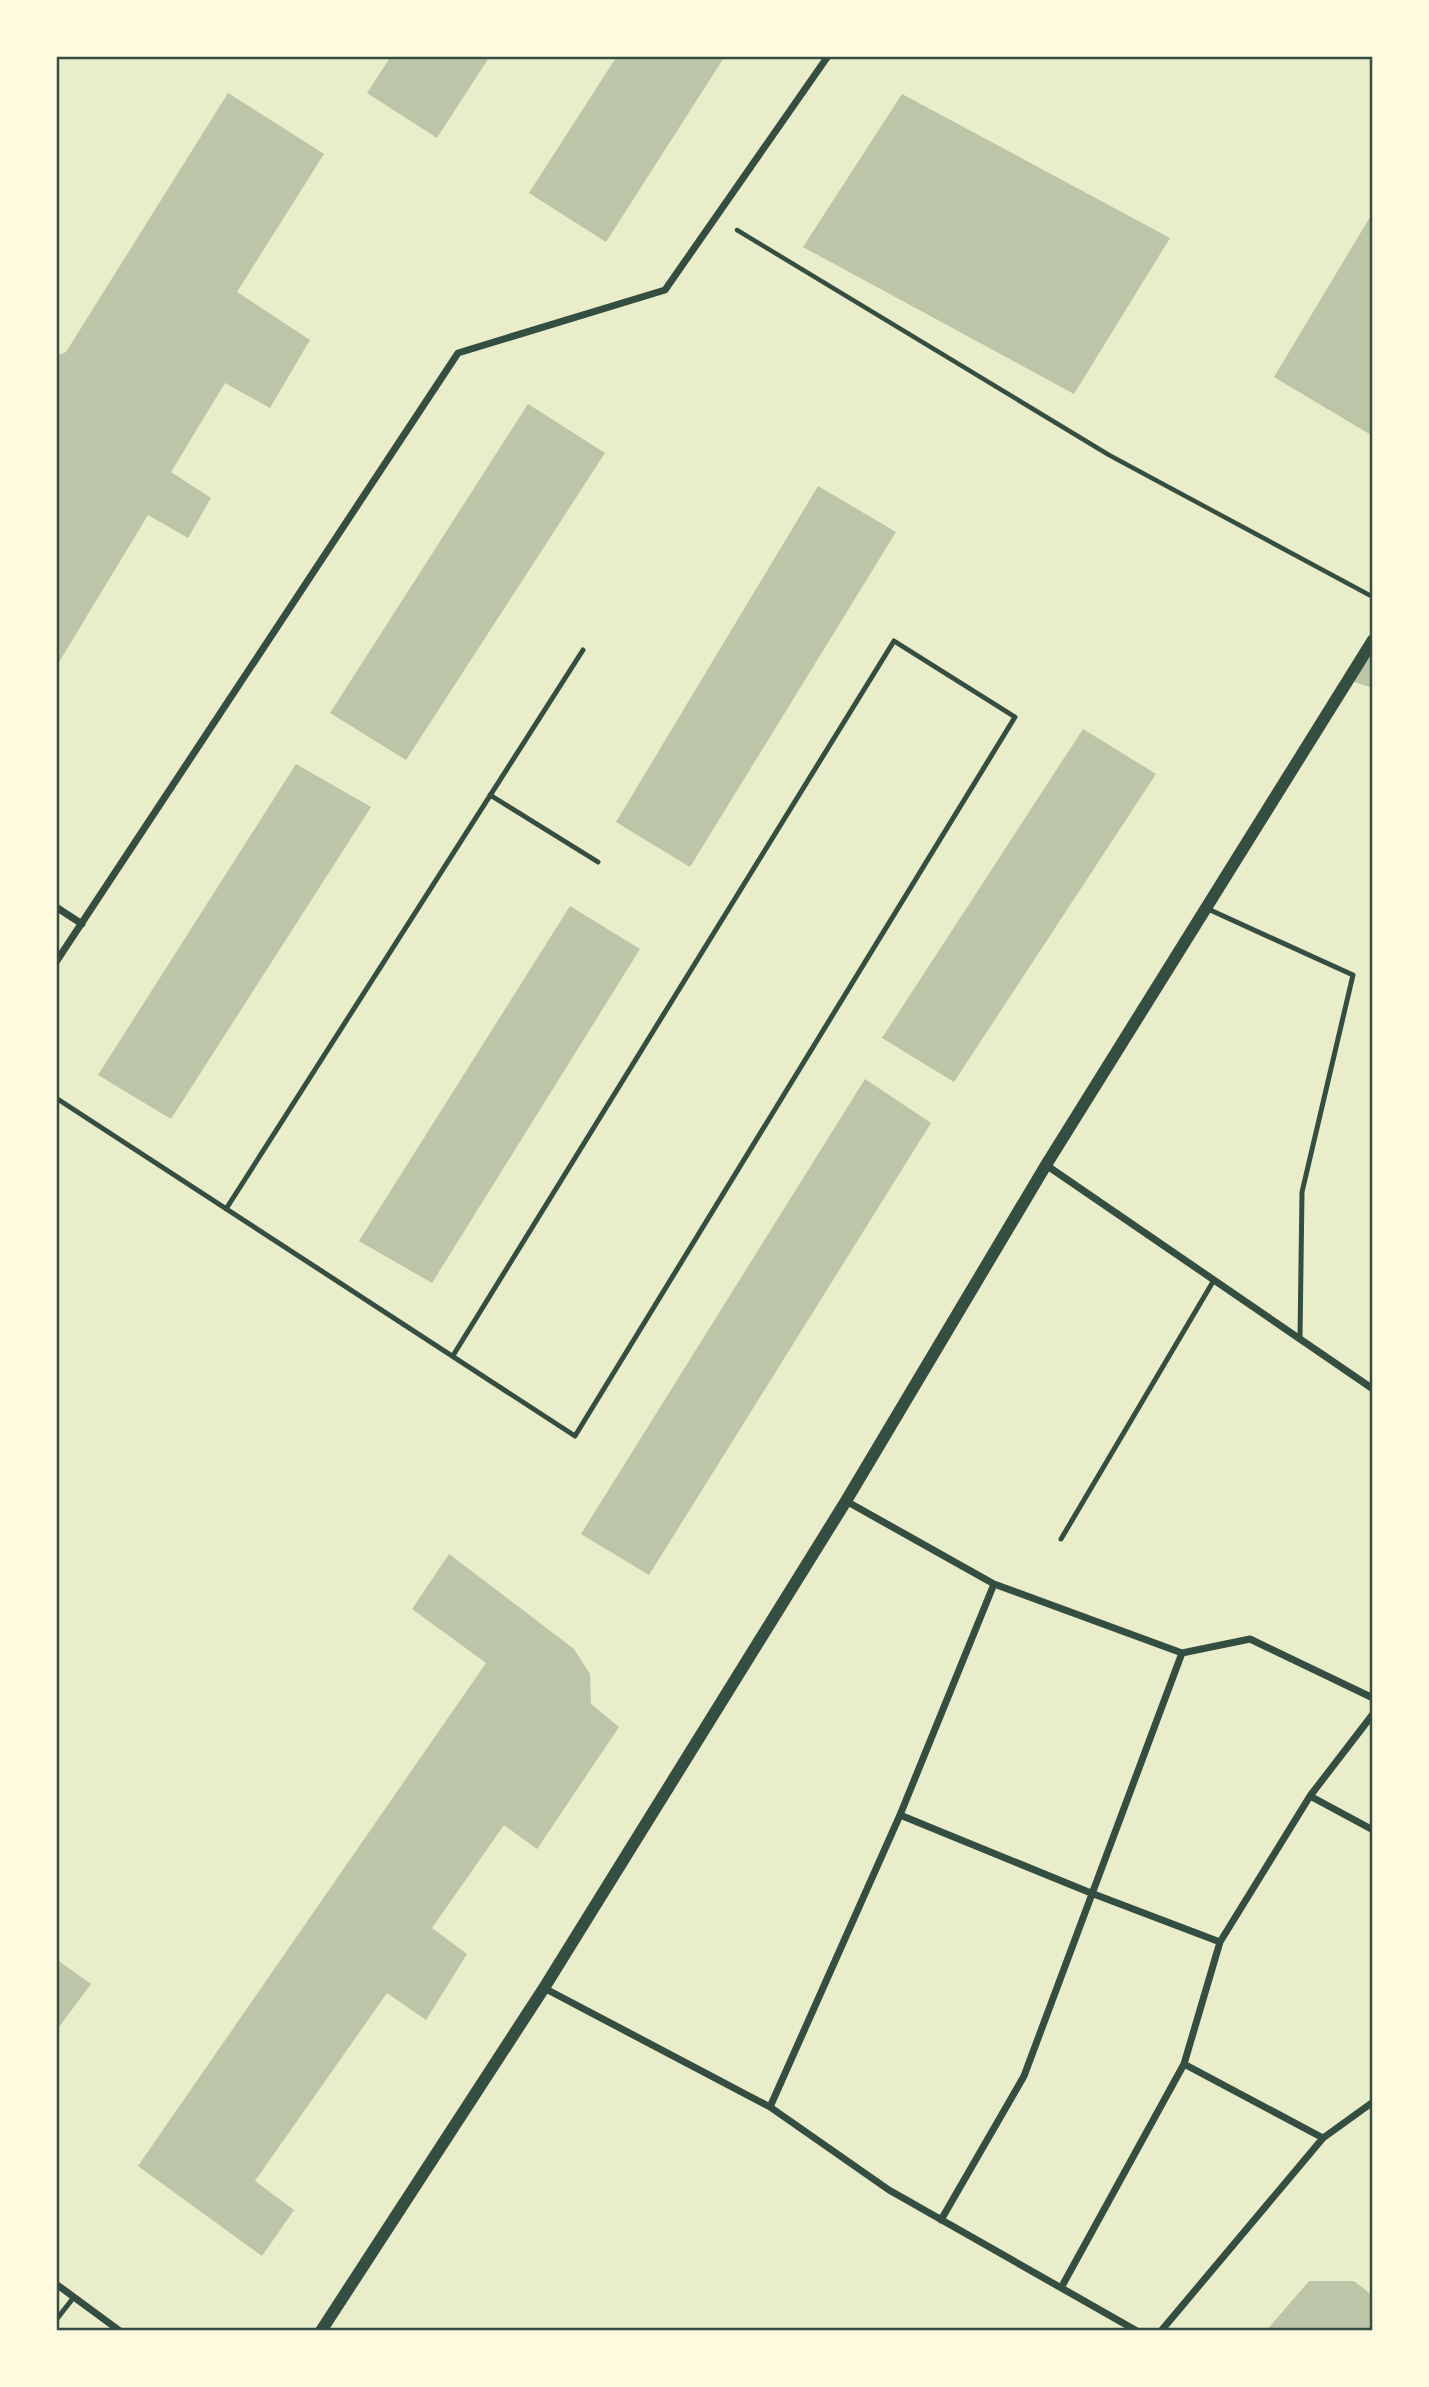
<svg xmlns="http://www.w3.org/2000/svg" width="1429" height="2387" viewBox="0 0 1429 2387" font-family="Inter,sans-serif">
<rect width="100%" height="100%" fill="#e9edc9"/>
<!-- building -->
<path fill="#bcc5a7" d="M391,56H490L437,138L367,93Z
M617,56H725L606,242L529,193Z
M228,93L324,154L237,292L310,340L270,408L225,383L171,472L211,498L188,538L148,515L56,667V356L66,352Z
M902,94L1170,238L1074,394L803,247Z
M1373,212V432L1371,435L1274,377Z
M528,404L605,453L406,760L330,713Z
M818,486L896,532L690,867L616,822Z
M1373,640V688L1348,680Z
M1083,729L1156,774L954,1082L882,1038Z
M296,764L371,807L171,1119L98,1075Z
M570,906L640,949L432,1283L359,1241Z
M865,1079L931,1123L649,1575L581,1534Z
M449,1554L574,1649L590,1674L591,1704L619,1727L537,1849L504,1825L432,1928L467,1954L426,2020L387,1993L255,2181L294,2210L262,2256L138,2166L486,1663L412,1609Z
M56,1959L91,1984L56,2031Z
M1309,2281H1354L1373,2296V2331H1266Z"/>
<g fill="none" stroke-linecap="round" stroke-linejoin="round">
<!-- path -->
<path stroke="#344e41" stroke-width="4.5" d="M737,230L1109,455L1373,597"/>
<!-- service -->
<path stroke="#344e41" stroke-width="5" d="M490,795L598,862
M1208,909L1353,975L1302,1192L1300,1338
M56,1098L575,1436L1015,717L894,641L454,1354
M226,1209L583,650
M1061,1539L1214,1280
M56,2320L74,2297"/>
<!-- minor -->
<path stroke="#344e41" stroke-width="7" d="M56,907L82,924
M56,962L458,353L665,290L828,56
M1046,1165L1373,1389
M846,1501L994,1584L1182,1653L1250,1639L1373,1698
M1310,1796L1373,1830
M900,1815L1091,1893L1220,1942
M544,1988L770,2107L889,2190L1137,2331
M1184,2064L1323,2138
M770,2107L900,1815L994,1584
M941,2220L1024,2076L1182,1653
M56,2284L120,2331
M1061,2288L1184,2064L1220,1942L1310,1796L1373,1714
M1161,2331L1323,2138L1373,2102"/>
<!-- tertiary -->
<path stroke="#344e41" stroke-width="12" d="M321,2331L544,1988L846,1501L1046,1165L1373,640"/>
</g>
<!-- border -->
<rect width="1429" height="2387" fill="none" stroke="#fefae0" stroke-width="116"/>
<rect x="58" y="58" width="1313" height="2271" fill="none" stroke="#344e41" stroke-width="2.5"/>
</svg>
